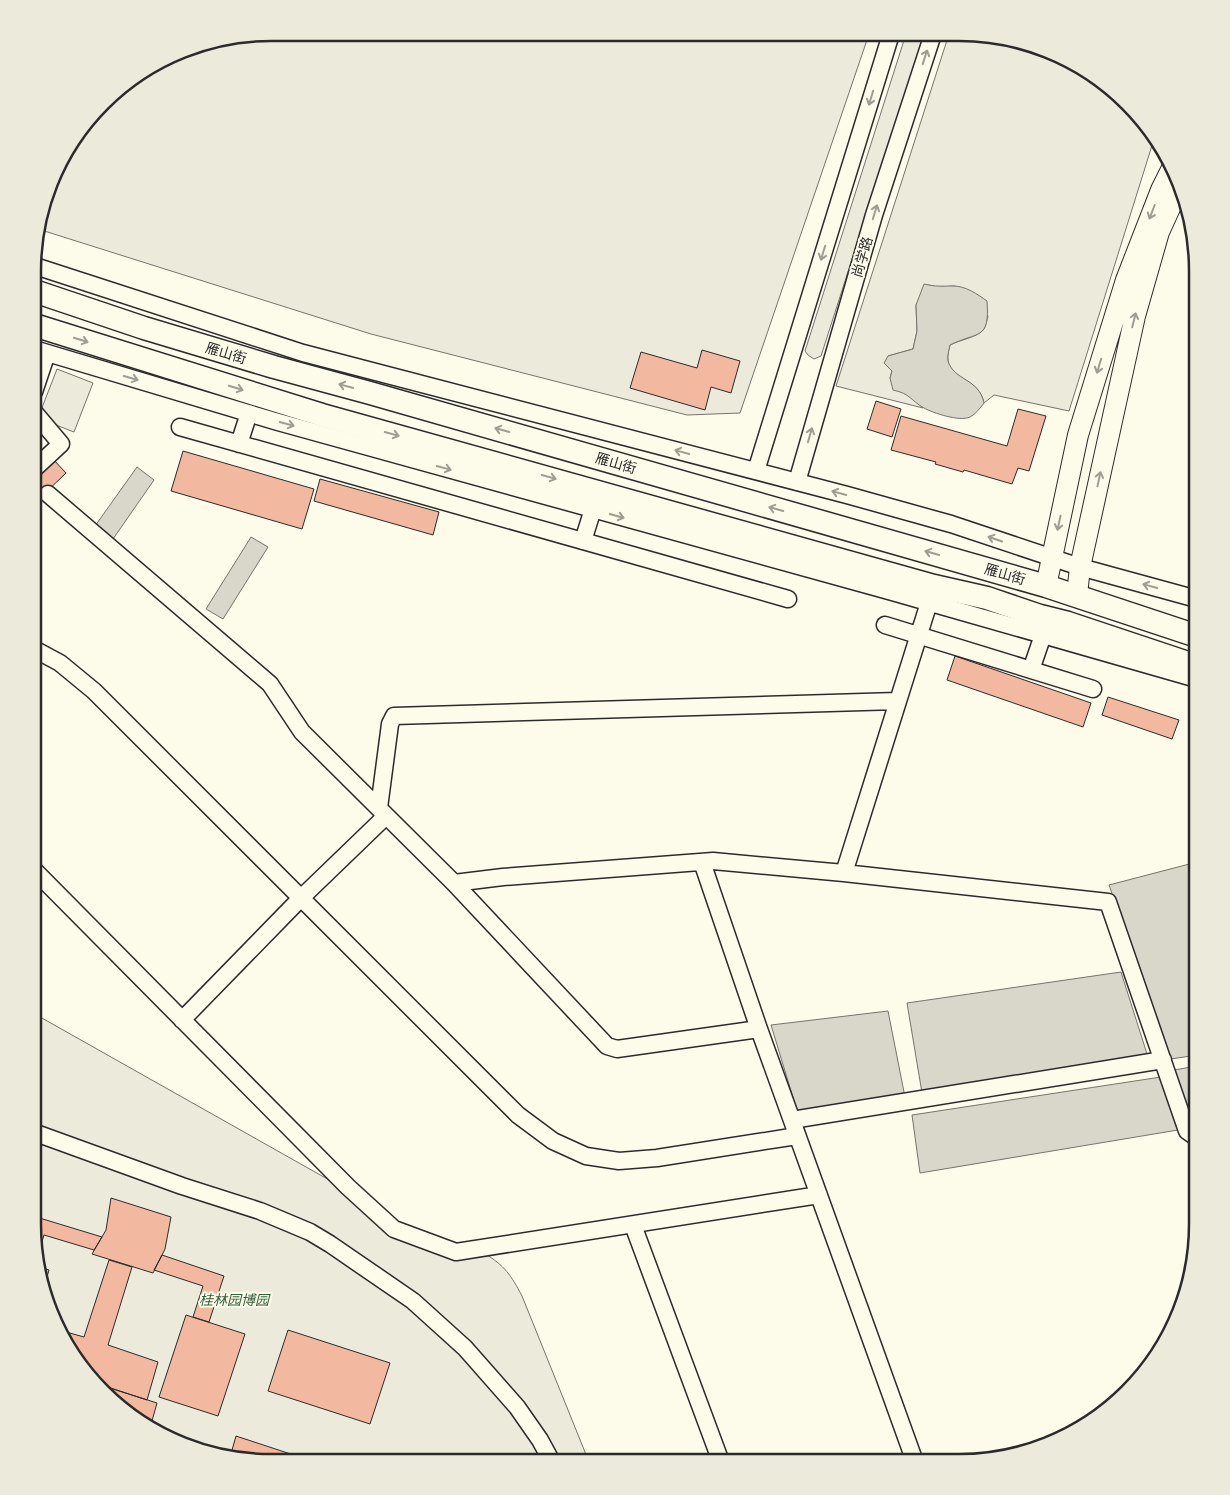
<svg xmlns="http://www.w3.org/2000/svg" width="1230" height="1495" viewBox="0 0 1230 1495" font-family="'Roboto Serif','Noto Sans SC',serif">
<rect width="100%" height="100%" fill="#fdfbea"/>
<!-- green -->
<path fill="#ecebdb" stroke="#74746e" d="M271,33L869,34L740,413L687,415L371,334L38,229L64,152L114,91L194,45Z
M906,34H917L921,38V44L821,356L814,359L808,355L805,351Z
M949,34L991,35L1091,72L1154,139L1069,411L994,395L984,403C979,378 953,381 948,361C947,356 949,349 950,345C959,340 979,337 984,329C986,325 987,320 988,316L955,286L938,287L928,285L916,305L917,331L913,349L888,356L892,371L890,378L923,408L836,386Z
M33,1013L338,1185L385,1229L484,1253C505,1266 511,1275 522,1296L589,1462H255L194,1450L139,1423L65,1344L41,1286L33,1225Z"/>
<!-- parking -->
<path fill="#eceadb" stroke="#74746e" d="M57,369L93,383L74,432L38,418Z"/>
<!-- water -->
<path fill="#d8d7c9" stroke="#74746e" d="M924,284C937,287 941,286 953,286C966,286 977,294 987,301C990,341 978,331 950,345C949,350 947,356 948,361C954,381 979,378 984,403C980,408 976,414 970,417C960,422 933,413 924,408C910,400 911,394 893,390L890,378L892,371L884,363L888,356L913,349L917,331L916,305Z
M137,467L154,480L113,539L95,526Z
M251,537L268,547L223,619L206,609Z
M1197,862V1055L1171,1059L1109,885Z
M1121,972L1148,1057L922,1093L907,1003Z
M888,1011L905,1097L798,1114L771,1025Z
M1197,1066V1126H1194L1174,1070Z
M1161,1077L1178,1130L920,1173L912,1115Z"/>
<!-- building -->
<path fill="#f2b8a0" stroke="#2b2b2b" d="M702,350L740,361L731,393L711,387L705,410L630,388L641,352L697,368Z
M876,401L901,409L892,437L867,429Z
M1018,409L1046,416L1029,471L1018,468L1012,484L964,470L963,472L935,464L936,462L891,450L901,416L1007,446Z
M183,451L314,489L302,529L171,491Z
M52,458L66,473L43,495L34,485V475Z
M320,479L439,512L433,535L314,501Z
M955,656L1091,703L1083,727L947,680Z
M1108,697L1179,720L1172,739L1102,715Z
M111,1198L171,1217L165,1249L153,1273L92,1254L106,1230Z
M33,1216L102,1237L94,1250L44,1235L37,1258Z
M162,1255L224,1276L209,1322L193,1317L203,1286L154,1270Z
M109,1260L132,1267L108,1345L158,1362L147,1400L104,1386L65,1344L59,1330L84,1337Z
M38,1266L49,1270L43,1291L41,1286Z
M186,1315L245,1334L218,1416L159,1397Z
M288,1330L390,1363L370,1424L268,1391Z
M104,1386L157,1403L150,1428L139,1423Z
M236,1436L315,1462H255L230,1457Z"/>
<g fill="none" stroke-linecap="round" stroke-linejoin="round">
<!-- minor casing -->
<g stroke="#2b2b2b" stroke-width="19">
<path id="minor" d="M35,266L303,353L847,495L951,524L1080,567L1197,599
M34,349L278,422L889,591L1197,679
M34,392L47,353
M180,427L788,599
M239,444L249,413
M34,469L61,444L34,412
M756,471L891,34
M797,482L874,215L933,34
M48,494L270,684L302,732L454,883L607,1046L617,1049L759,1029L702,862
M583,541L593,509
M932,593L844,873L1108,902L1187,1131L1197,1138
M885,625L1093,689
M34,649L60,663L94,691L518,1115L553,1141L586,1156L619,1161L657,1158L797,1136
M1031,670L1043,635
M379,808L390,724L394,716L897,701
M33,869L348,1187L394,1229L456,1252L819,1195
M454,883L503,877L713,861L844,873
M182,1020L301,898L386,816
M759,1029L915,1462
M792,1120L1163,1060
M33,1132L182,1186L260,1211L310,1232L330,1244L413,1301L465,1348L517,1407L540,1440L552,1462
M633,1225L721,1462"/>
</g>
<!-- major casing -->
<g stroke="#2b2b2b" stroke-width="22">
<path id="major" d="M1046,586L1078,435L1126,280L1161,190L1172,168
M1077,595L1080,567L1135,316L1159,232L1180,186"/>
</g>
<!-- highway casing -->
<g stroke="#2b2b2b" stroke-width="25">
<path id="highway" d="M34,291L144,328L274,367L370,393L1046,586L1197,636
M34,325L322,415L934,586L987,598L1040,616L1068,623L1197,666"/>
</g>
<!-- minor -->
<use href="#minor" stroke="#fdfbea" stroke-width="16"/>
<!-- major -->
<use href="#major" stroke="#fdfbea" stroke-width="20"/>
<!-- highway -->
<use href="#highway" stroke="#fdfbea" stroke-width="22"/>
</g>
<!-- one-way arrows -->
<defs><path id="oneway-shaft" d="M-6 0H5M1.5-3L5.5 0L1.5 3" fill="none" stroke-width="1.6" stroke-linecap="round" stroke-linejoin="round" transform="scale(1.25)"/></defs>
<g stroke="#9e9d94">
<use href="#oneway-shaft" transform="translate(925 57) rotate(-72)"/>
<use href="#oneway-shaft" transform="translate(871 98) rotate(107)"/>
<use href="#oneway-shaft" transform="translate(875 212) rotate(-73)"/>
<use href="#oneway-shaft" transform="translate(1152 212) rotate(111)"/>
<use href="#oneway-shaft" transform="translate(823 253) rotate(107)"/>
<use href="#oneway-shaft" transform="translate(1134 320) rotate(-76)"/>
<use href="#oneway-shaft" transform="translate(81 340) rotate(17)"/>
<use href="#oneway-shaft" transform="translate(1099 366) rotate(107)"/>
<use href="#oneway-shaft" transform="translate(131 378) rotate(16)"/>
<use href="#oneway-shaft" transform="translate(346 386) rotate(-165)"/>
<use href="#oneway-shaft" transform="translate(236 388) rotate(17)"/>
<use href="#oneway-shaft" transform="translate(287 424) rotate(15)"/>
<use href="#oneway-shaft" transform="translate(502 430) rotate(-164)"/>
<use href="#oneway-shaft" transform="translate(392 434) rotate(15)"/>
<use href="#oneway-shaft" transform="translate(810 435) rotate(-74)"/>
<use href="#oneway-shaft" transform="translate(682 452) rotate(-165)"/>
<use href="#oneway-shaft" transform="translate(444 468) rotate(15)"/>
<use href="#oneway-shaft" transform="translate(549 477) rotate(15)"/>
<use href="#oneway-shaft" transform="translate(1099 479) rotate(-78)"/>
<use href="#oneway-shaft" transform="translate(839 493) rotate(-165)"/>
<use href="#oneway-shaft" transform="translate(776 509) rotate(-164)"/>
<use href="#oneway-shaft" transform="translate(617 516) rotate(16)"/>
<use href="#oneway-shaft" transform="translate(1059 523) rotate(102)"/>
<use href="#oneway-shaft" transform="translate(995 539) rotate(-161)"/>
<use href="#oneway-shaft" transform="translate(932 553) rotate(-164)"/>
<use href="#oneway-shaft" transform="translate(1150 586) rotate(-165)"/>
</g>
<g text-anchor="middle" stroke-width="4" stroke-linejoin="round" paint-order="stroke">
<!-- street labels -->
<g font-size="14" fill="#2b2b2b" stroke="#fdfbea">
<text transform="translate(862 257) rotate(-74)" y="5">尚学路</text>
<text transform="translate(226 353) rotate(17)" y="5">雁山街</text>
<text transform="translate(616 463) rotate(16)" y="5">雁山街</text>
<text transform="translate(1005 574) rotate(16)" y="5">雁山街</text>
</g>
<!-- park labels -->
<g font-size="14" font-style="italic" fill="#34623c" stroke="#fdfbea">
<text x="234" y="1305">桂林园博园</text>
</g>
</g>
<!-- crop -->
<path d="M0 0H1230V1495H0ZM271 41H959A230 230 0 0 1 1189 271V1224A230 230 0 0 1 959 1454H271A230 230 0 0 1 41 1224V271A230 230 0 0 1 271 41Z" fill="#eceadb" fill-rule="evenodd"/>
<path fill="none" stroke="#2b2b2b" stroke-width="2.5" d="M271 41H959A230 230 0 0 1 1189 271V1224A230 230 0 0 1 959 1454H271A230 230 0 0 1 41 1224V271A230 230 0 0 1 271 41Z"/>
</svg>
